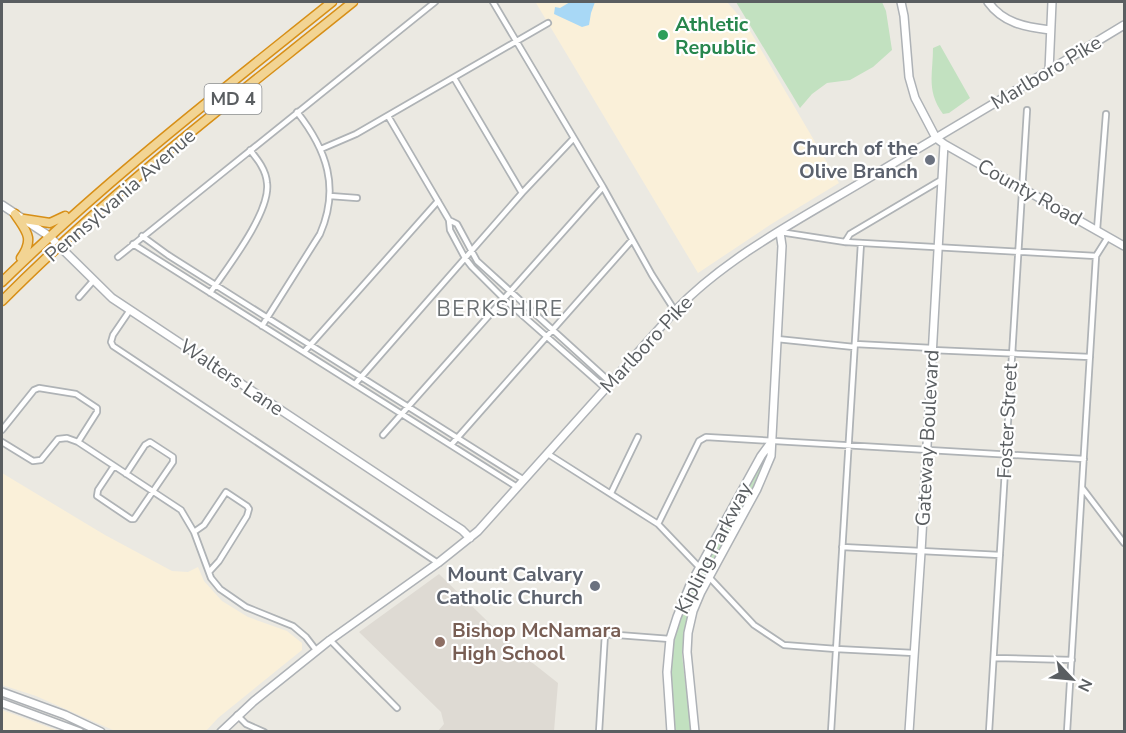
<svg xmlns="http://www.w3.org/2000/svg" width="1126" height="733" viewBox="0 0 1126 733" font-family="'Nunito Sans',sans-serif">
<rect width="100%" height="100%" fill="#ebe9e2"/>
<!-- commercial -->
<path fill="#faf0d9" d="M538,2H727L746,24L839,183L773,223L698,273L536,3Z
M2,473L105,535L172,571L188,572L198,567L204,581L222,601L248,617L287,631L302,643V650L218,718L206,731H115L36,696L2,685Z
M2,710L59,731H61H2Z"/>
<!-- education -->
<path fill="#dedad3" d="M439,574L520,653L558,683L554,731H438L444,724L441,712L359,632Z"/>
<!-- green -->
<path fill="#c2e1c0" d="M736,2H882L886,11L892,50L873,67L850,80L827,83L812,94L800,108Z
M940,45L970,98L949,113L943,114C926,91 933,74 933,48Z
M764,453H767L762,470L692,600L689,611L682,655L691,731L674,732L669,685L671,643L682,607Z"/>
<!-- water -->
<path fill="#a8d8f6" d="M570,2H595L591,13L589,25L582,27L554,14L555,7L560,8Z"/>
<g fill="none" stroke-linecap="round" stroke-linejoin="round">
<!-- street casing -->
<g stroke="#afb3b6" stroke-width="8">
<path id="street" d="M493,2L603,187L652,275L675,311
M454,78L522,193
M388,116L449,220L450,230L465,258L472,267L504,299L605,388
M321,149L356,134L548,23
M330,196L357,198
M449,220L457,224L477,261L610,382
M1097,230L1106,114
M780,232L845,242L1096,256L1108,237
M142,236L168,255L524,480
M845,242L850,234L941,180
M133,244L517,487
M118,257L435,2
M210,293C227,268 271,212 267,183C266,170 258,160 250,150
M79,297L93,281
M130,310L113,335L111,342L113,346L438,563
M262,326L320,234C340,188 327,150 297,112
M777,339L854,347
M855,344L932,348
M932,350L1090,357
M304,352L438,201
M355,384L522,193L573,139
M2,430L34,390L39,388L76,394L97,408V412L78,442L67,438L58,439L41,460L33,461L2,442
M383,435L603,187
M78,442L181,510L194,532L211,578L220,589L246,607L293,626L306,637L316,650
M451,445L632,240
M548,454L658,524L700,568
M114,466L98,490L97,496L131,519H134L173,462V457L150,442L145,445L126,474
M1083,489L1124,543
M611,493L638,437
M658,524L699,441L706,437L1084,459
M194,532L204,525L226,492L247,506L249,509L247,516L219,561L209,572
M842,547L1000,555
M709,577L754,625L784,645L836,649L914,653
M330,640L397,708
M994,658L1072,660
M237,715L246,724L264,732
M599,732L605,634L670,639
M831,732L861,243
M989,732L1027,110
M1067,732L1096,256"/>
</g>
<!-- secondary casing -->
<g stroke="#aeb2b6" stroke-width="10">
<path id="secondary" d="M901,2L904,16L909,77L915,98L936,138L944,144L1124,246
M988,2C1003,23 1025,27 1050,30
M1049,71L1052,2
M2,205L49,236L112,298L430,509L462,530L470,538
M2,692L65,715L101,732
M2,703L80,732
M221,732L254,701L330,640L438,563L478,531L675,311C725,258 800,219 862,182C950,130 1037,78 1124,25
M671,732L667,672L670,639L677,617L690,585L761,456L772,441
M695,732L687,652L688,633L693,611L701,592L757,489L771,456L782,246L780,232
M909,732L921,552L944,144"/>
</g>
<!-- highway casing -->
<g stroke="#d78f17" stroke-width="11">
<path id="highway" d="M15,214C26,231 35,238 21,258
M24,219L50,223L65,216
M2,282C105,181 220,92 332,2
M2,301C110,192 234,98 353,2"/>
</g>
<!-- street -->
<use href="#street" stroke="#fff" stroke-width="4.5"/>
<!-- secondary -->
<use href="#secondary" stroke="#fff" stroke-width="7"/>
<!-- highway -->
<use href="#highway" stroke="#f2d493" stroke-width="8"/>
</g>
<!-- markers -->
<circle fill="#2e9e5b" stroke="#fff" stroke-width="2" cx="663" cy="35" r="6"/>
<g fill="#6b7280" stroke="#fff" stroke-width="2">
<circle cx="930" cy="160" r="6"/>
<circle cx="595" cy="586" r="6"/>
</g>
<circle fill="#8d6e63" stroke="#fff" stroke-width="2" cx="440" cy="642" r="6"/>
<g text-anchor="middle" stroke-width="4.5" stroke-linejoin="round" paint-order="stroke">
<!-- shield labels -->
<rect fill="#fff" stroke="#8c8e90" stroke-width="1.5" x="204.5" y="84" width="57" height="30" rx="4.5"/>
<g font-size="18" font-weight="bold" fill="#5a5e61">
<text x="233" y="105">MD 4</text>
</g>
<!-- leisure labels -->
<g font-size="20" font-weight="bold" fill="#27864d" stroke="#fff" text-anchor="start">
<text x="675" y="31">Athletic<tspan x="675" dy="23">Republic</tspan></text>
</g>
<!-- street labels -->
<g font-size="20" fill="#5a5e61" stroke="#fff">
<text transform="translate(1046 72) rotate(-31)" y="7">Marlboro Pike</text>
<text transform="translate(1030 192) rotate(29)" y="7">County Road</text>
<text transform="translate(120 195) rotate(-41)" y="7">Pennsylvania Avenue</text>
<text transform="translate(646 344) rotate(-47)" y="7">Marlboro Pike</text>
<text transform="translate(232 377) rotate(34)" y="7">Walters Lane</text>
<text transform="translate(1007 421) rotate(-87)" y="7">Foster Street</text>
<text transform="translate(927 438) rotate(-87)" y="7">Gateway Boulevard</text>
<text transform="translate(713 548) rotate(-63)" y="7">Kipling Parkway</text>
</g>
<!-- worship labels -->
<g font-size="20" font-weight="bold" fill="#5b616d" stroke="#fff" text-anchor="end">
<text x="918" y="155">Church of the<tspan x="918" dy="23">Olive Branch</tspan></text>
<text x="583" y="581">Mount Calvary<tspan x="583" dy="23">Catholic Church</tspan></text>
</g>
<!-- education labels -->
<g font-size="20" font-weight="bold" fill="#785e54" stroke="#fff" text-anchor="start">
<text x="452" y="637">Bishop McNamara<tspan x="452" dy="23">High School</tspan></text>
</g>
<!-- neighbourhood labels -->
<g font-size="21" letter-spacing="1.5" fill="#6b7073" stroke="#fff">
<text x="500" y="316">BERKSHIRE</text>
</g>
</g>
<!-- border -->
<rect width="1126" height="733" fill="none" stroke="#5a5e61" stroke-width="6"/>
<!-- north arrow -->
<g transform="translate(1072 679) rotate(116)" stroke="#ffffff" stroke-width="4.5" paint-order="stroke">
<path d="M0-4.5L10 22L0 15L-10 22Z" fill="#5a5e61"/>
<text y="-9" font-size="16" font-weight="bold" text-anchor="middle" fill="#5a5e61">N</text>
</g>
</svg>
